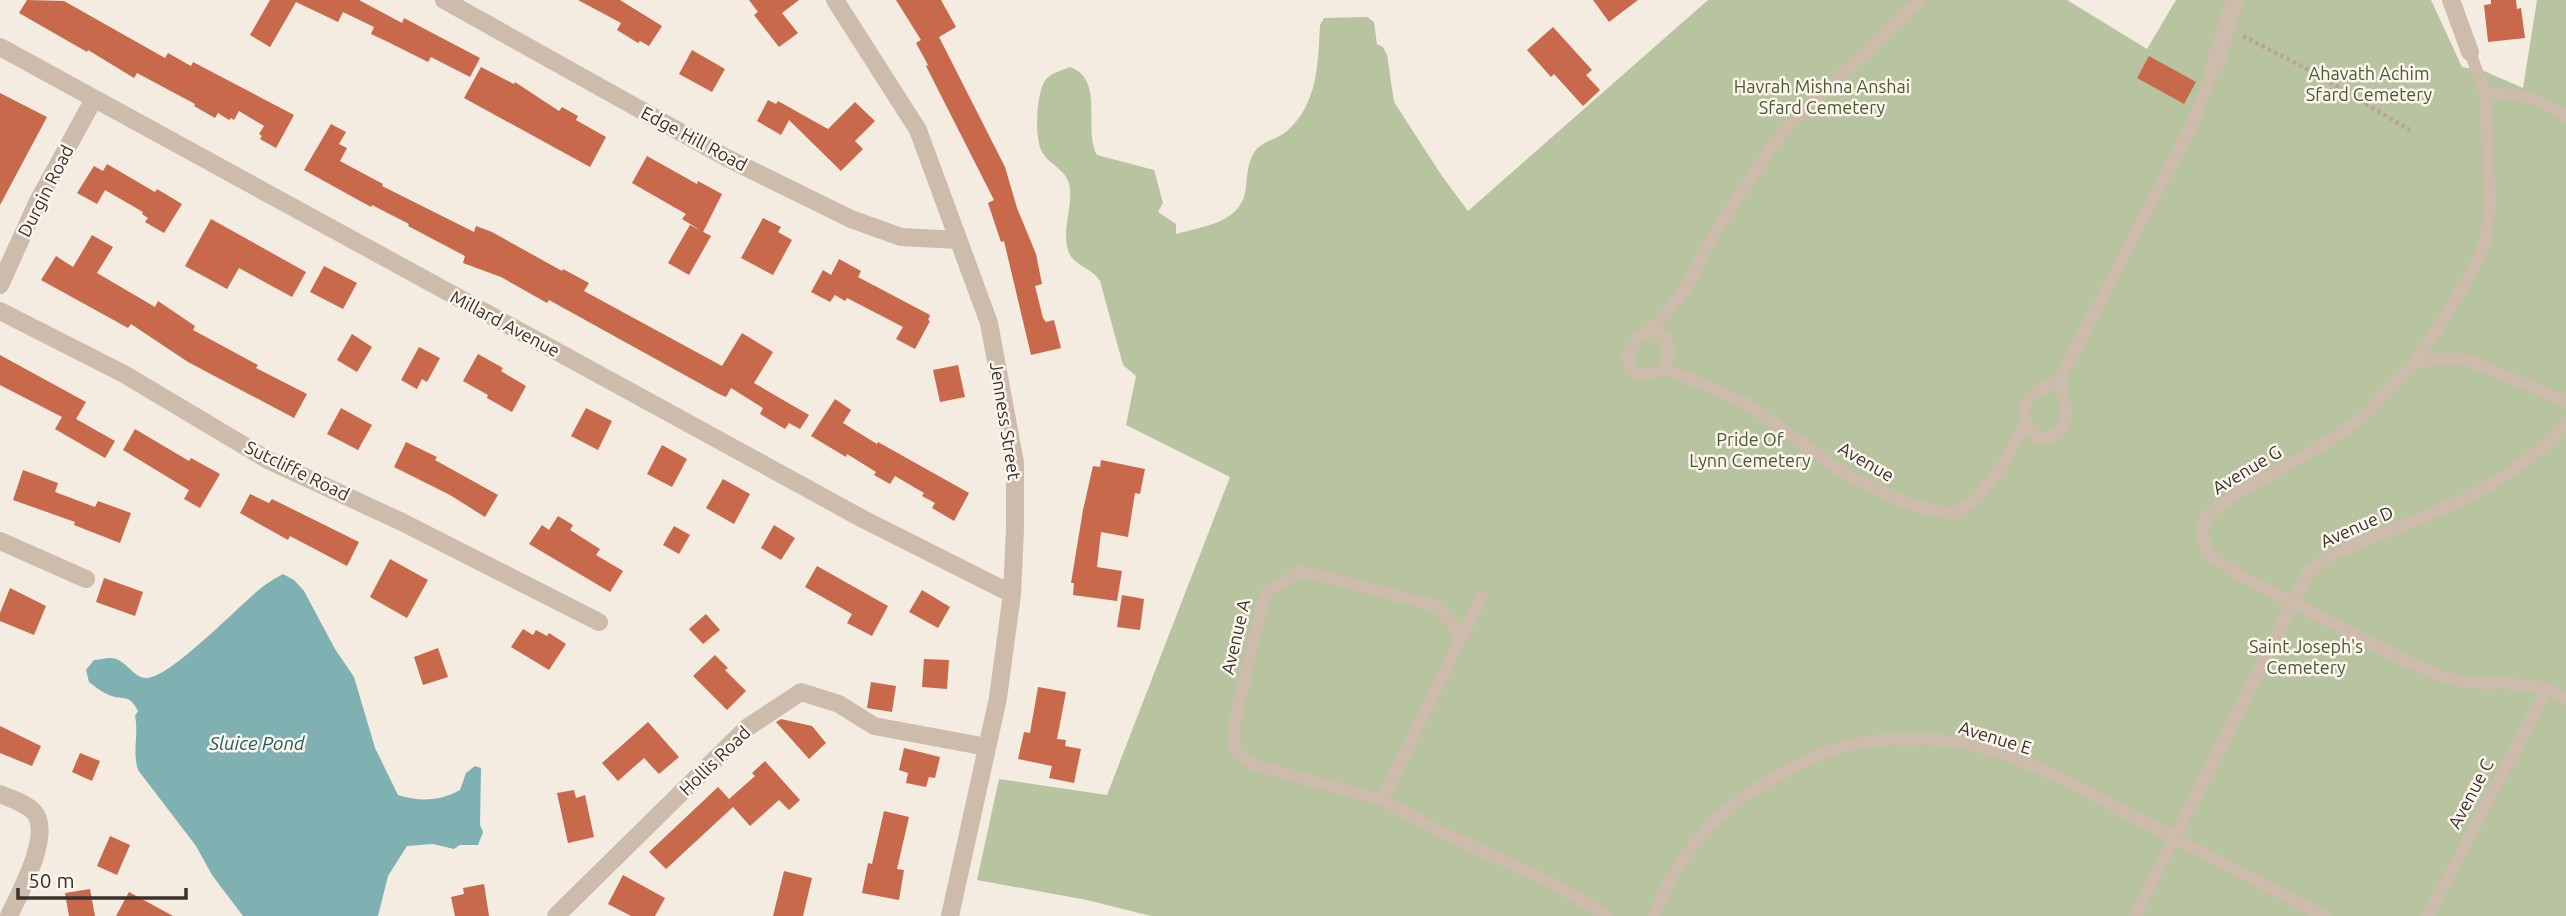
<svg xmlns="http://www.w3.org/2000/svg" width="2566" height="916" viewBox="0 0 2566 916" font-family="Ubuntu,sans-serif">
<rect width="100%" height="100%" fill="#f4ebe1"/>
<!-- green -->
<path fill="#b8c4a0" d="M1708,0H2067L2147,49L2176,0H2431L2462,67L2484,71L2523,88L2537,0H2566V916H1151L1087,900L977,880L999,779L1107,795L1230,477L1126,425L1136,376L1123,365L1100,281C1092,268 1075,266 1069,253C1061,232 1072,210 1070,189C1069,170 1050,166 1042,152C1034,138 1036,92 1046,79C1051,73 1063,70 1070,67C1105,79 1083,129 1097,155L1154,170L1163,203L1158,212L1176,224V234C1204,226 1243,223 1246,187C1247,175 1248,161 1255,151C1263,141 1278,139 1287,131C1318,104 1318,63 1320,25L1324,18L1367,17L1374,22L1377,44L1383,47L1387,55L1394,102L1442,176L1468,211Z"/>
<!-- water -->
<path fill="#7fb0b2" d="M283,574L294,580L304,591L335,649L354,677L375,748L398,795C420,802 440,801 460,790L466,773L475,766L481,768L480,825L483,832L478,845H460L454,849L433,844L407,846L388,876L378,916H243L212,875L196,846L138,770C132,751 139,735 135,716L138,711C129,693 124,701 109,695C102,692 95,687 89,682L86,670L94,660C99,660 105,658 110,658C126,658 132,678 147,678C171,677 239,606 261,588C267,583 276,578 283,574Z"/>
<!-- building -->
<path fill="#c8694b" d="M27,0L64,1L165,58L168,53L191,66L193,62L294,115L276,148L260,139L262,136L259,134L264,126L239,111L234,120L231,118L229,120L218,113L215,118L194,106L195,104L137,73L134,78L88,50L87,52L19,13Z
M270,0H359L402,23L404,18L480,58L470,77L431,57L428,62L386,41L371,34L374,27L343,12L338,22L296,2L270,47L250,35Z
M578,0H620L662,26L649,46L640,41L638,43L617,30L621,23Z
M749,0H799L782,13L798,33L779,47L754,15L758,12Z
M896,0H941L956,27L939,37L1005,167L1017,208L1036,254L1042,284L1035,286L1043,318L1046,322L1054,320L1061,348L1031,355L1004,241L1001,242L988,203L994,200L926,66L928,65L916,43L921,40Z
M1593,0H1638L1609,22Z
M2491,0H2516L2517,9L2521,8L2525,38L2488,42L2484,5L2491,4Z
M1553,27L1592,70L1586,75L1600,90L1583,106L1554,74L1551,77L1527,50Z
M692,50L725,69L712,92L679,74Z
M2149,56L2196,82L2184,104L2137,78Z
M481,67L514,84L515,82L559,111L562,107L578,116L576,120L606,137L590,167L464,98Z
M0,93L47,117L0,205Z
M768,100L776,104L778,101L828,129L855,102L875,121L855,141L863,149L841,171L789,120L781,135L757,121Z
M331,124L346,132L339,144L347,148L340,161L383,184L382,186L474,232L476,226L492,232L562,271L563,269L589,283L584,291L722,366L742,333L773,352L754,383L809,415L800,429L789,423L785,429L760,414L763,408L731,388L726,397L719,394L549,300L547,303L501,277L463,263L465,256L408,226L409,224L372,205L371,207L304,170Z
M647,156L697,184L698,181L722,194L703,232L682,219L686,214L632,183Z
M107,164L155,192L157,189L182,204L164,233L145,222L148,218L142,214L143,212L105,190L97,204L77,193L94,166L103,171Z
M763,218L781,227L778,232L792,240L773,275L741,258Z
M211,219L306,272L292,297L239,268L227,289L185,266Z
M690,225L711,236L689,275L668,263Z
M92,235L113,247L97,273L155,307L158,301L195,326L193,330L258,365L256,368L307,394L294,418L188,362L131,324L128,328L41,280L56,256L73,267Z
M839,259L861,271L858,277L930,315L928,320L930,321L915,349L896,339L903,327L847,298L845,301L835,295L830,302L811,292L823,270L831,275Z
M324,266L357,283L343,309L310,292Z
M352,334L372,347L357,372L337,360Z
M419,347L440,358L427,382L422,379L417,389L401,380Z
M478,354L503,368L501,371L526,386L512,412L487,398L488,395L463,381Z
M0,355L86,402L76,419L115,441L105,458L55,429L62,417L0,385Z
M958,365L965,397L940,402L933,370Z
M835,399L851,410L843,423L877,444L878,442L969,493L954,521L932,508L935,503L922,496L924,493L895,476L890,484L874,475L876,472L847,454L846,457L811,436Z
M341,408L372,425L358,450L327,434Z
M586,408L612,421L598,450L571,436Z
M135,429L189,461L191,458L220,474L200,508L184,499L189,490L123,450Z
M406,442L437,457L435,460L498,495L485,517L450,495L394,467Z
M662,445L687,459L672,487L647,474Z
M1101,460L1145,469L1140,494L1135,493L1128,537L1101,532L1097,567L1122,571L1117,601L1073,595L1074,583H1071L1083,510L1093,466L1100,467Z
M23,470L58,483L55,492L95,507L98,501L131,513L120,543L74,525L75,522L13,500Z
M723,479L750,494L734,524L706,508Z
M250,494L269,503L272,499L359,542L347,566L290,536L288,540L240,513Z
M558,516L573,525L570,530L600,549L596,555L623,571L610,592L529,544L542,525L549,530Z
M774,525L795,538L781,560L761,548Z
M674,526L690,535L679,554L663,545Z
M390,559L428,580L407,618L370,597Z
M817,566L888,606L872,636L847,623L852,614L805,587Z
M104,578L143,592L135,616L96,602Z
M10,588L46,606L34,635L0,621V613Z
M922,590L950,607L938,628L909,612Z
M1122,595L1144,599L1140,630L1117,627Z
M706,614L720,630L703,644L689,629Z
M523,629L533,635L536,630L547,636L549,633L566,644L549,670L511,647Z
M438,648L448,677L423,685L414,657Z
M715,655L728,668L725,670L746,691L727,710L693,676Z
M924,659L949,660L947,689L922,687Z
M871,682L896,686L892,712L867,708Z
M1038,687L1066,692L1057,739L1066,740L1065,746L1081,749L1074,783L1049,778L1052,766L1018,759L1024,732L1030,733Z
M781,719L812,726L826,743L809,759L776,722Z
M648,722L679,757L659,774L644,758L618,781L602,763Z
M0,726L41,746L32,766L0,753Z
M904,748L940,757L935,778L929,777L926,787L906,783L908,773L899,770Z
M80,753L100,761L92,781L72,772Z
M765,761L800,800L789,810L779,800L750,826L733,807L666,869L649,852L718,787L729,799L755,776L752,773Z
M574,790L576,798L585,795L594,837L568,843L557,793Z
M884,811L909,817L897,869L904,870L899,900L862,893L868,863L872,864Z
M110,836L130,845L117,875L97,866Z
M784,871L812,878L803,916H773Z
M623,875L665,898L655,916H631L608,904Z
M484,884L489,916H455L451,897L464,894L463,888Z
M90,889L95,916H69L65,893Z
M129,892L173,916H116Z"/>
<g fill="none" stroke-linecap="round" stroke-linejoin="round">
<!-- path -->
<path stroke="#b9a596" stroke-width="4.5" stroke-dasharray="3.5 3.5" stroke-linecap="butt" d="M2243,36L2309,70L2410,130"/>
<!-- service -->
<path stroke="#cdbbac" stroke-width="12" d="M2470,52L2485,93L2490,206L2485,243L2472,271L2444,319L2414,363L2366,414L2333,439L2238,493L2206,516L2202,533L2207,552L2237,574L2402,659L2440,676L2462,682L2514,684L2547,688L2566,699
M2485,93C2514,94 2543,97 2566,118
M1649,329L1665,337L1669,352L1665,369L1648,375L1632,372L1627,358L1637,339L1659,321L1685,290L1714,234L1767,153L1790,124L1920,0
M2414,363L2440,359H2464L2566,401
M1665,369L1744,402L1842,472L1907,504L1952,514L1975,501L2004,463L2025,422
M2059,380C2067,403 2075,434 2041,439C2025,428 2016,407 2035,393C2042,388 2051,384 2059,380L2191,127L2214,67
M1482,596L1382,800L1441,832L1552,883L1607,916
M1382,800L1254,765L1234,751L1235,720L1265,593L1302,571L1436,606L1461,635
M1654,916C1677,856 1716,810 1772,779C1791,768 1809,758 1829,751C1867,737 1927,736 1966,744C2024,755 2084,791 2136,818C2199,851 2261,883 2324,916
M2135,916L2307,574L2325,558C2409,518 2504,498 2566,422
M2428,916L2547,688"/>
<!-- minor -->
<path stroke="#cdbbac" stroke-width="18" d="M444,0L725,157L851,219L901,237L958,240
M2451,0L2470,52
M2214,67L2235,0
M0,285L38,201L94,99
M0,311L124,374L268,460L402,522L599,622
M0,541L86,579
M0,794C11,799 26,803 34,812C53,834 19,894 9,916
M556,916L748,727L801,692L839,704L874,726L987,747"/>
<!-- tertiary -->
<path stroke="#cdbbac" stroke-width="18" d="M835,0L918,130L989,323L1015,463V529L1012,594L998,698L950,916
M0,47L863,519L1012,594"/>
</g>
<g text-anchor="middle" stroke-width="5" stroke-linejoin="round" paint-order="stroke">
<!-- park labels -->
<g font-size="18" fill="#4a5a2e" stroke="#fbf5ee">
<text x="2369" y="80">Ahavath Achim<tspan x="2369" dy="21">Sfard Cemetery</tspan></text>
<text x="1822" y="93">Havrah Mishna Anshai<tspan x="1822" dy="21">Sfard Cemetery</tspan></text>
<text x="1750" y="446">Pride Of<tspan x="1750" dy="21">Lynn Cemetery</tspan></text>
<text x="2306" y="653">Saint Joseph's<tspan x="2306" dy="21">Cemetery</tspan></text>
</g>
<!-- street labels -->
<g font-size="18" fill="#3b302b" stroke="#fbf5ee">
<text transform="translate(694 139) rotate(28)" y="6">Edge Hill Road</text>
<text transform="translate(46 191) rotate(-63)" y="6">Durgin Road</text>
<text transform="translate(505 324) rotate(28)" y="6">Millard Avenue</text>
<text transform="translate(1005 421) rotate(81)" y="6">Jenness Street</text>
<text transform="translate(1866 462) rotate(30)" y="6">Avenue</text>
<text transform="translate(2247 470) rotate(-31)" y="6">Avenue G</text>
<text transform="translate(297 471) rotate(26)" y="6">Sutcliffe Road</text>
<text transform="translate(2357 527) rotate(-24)" y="6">Avenue D</text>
<text transform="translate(1236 637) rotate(-77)" y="6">Avenue A</text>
<text transform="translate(1995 738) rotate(17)" y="6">Avenue E</text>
<text transform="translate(715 761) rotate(-44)" y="6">Hollis Road</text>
<text transform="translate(2471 794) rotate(-62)" y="6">Avenue C</text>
</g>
<!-- water labels -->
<g font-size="19" font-style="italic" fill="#1f5a5e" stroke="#fbf5ee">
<text x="257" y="750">Sluice Pond</text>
</g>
</g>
<!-- scale -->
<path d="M18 888v10h168v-10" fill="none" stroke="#3b302b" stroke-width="3.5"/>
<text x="28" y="888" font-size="21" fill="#3b302b" stroke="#fbf5ee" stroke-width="5" paint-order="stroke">50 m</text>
</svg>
